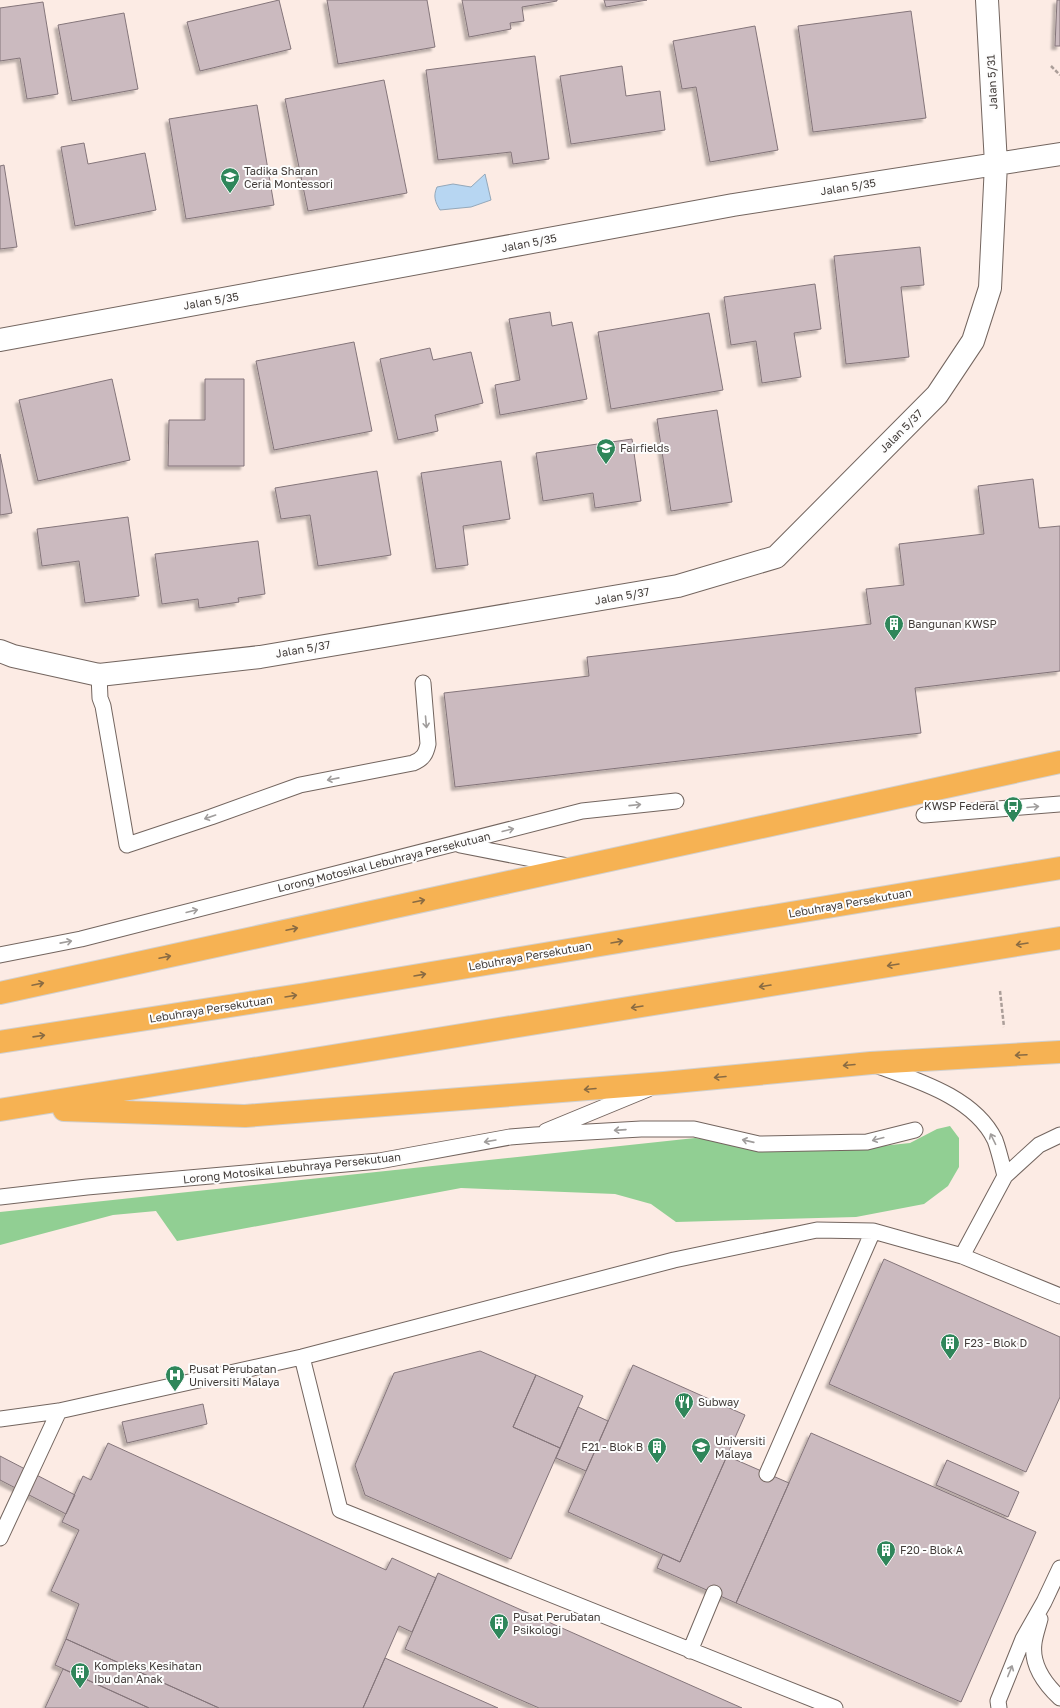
<svg xmlns="http://www.w3.org/2000/svg" width="1060" height="1708" viewBox="0 0 1060 1708" font-family="'Golos Text',sans-serif">
<defs>
<filter id="shadow"><feDropShadow dx="-3.5" dy="3.5" stdDeviation="1" flood-color="#0004"/></filter>
</defs>
<rect width="100%" height="100%" fill="#fcebe4"/>
<!-- green -->
<path fill="#91cf93" d="M950,1126L959,1138V1167L948,1186L924,1204L856,1217L676,1222L651,1204L615,1194L461,1188L177,1241L156,1211L113,1215L0,1245V1212L695,1138L772,1148H863L910,1143L937,1129Z"/>
<!-- water -->
<path fill="#b7d6f2" stroke="#94a8ba" d="M485,174L491,200L471,207L440,210C435,202 433,196 437,187L453,184L471,187Z"/>
<!-- building -->
<path fill="#cbbabf" stroke="#84757a" filter="url(#shadow)" d="M279,0L291,49L200,71L187,22Z
M327,0H427L435,47L338,64Z
M462,0H557V1L522,7L524,21L510,23L511,29L469,37Z
M604,0H647L606,7Z
M1057,0H1060V46H1055Z
M43,2L58,94L27,99L20,58L0,61V8Z
M911,11L926,118L813,132L798,26Z
M124,13L138,89L72,101L58,25Z
M755,26L778,150L710,162L696,87L682,89L673,41Z
M535,56L549,159L513,164L511,152L438,160L426,70Z
M622,66L626,96L660,91L665,130L571,144L560,76Z
M384,80L407,193L308,211L285,99Z
M257,105L274,205L186,219L169,119Z
M84,143L88,164L145,153L156,210L75,226L61,147Z
M4,165L17,247L0,249V166Z
M920,247L924,285L901,287L909,357L846,364L834,256Z
M815,284L821,329L794,333L801,377L762,383L756,341L731,345L724,297Z
M550,312L552,326L572,322L587,399L500,415L495,385L520,380L509,319Z
M709,313L723,390L611,409L598,332Z
M354,342L372,431L274,450L256,361Z
M430,348L433,360L471,352L483,403L435,415L438,431L398,440L380,359Z
M112,379L130,460L38,481L19,400Z
M205,379H244V466H168L169,420H205Z
M717,410L732,502L671,511L657,419Z
M632,439L641,501L595,508L593,493L543,501L536,453Z
M0,454L12,513L0,515Z
M501,461L510,519L463,526L468,565L436,569L421,473Z
M377,471L391,555L318,566L310,515L281,519L275,488Z
M1033,479L1039,528L1060,526V671L915,688L921,733L455,787L444,693L589,676L587,657L871,624L866,589L904,585L899,544L984,534L978,486Z
M128,517L139,596L85,603L79,561L42,566L37,529Z
M258,541L265,594L238,598L239,602L199,608L198,599L162,604L155,554Z
M884,1259L1060,1337V1397L1026,1472L829,1384Z
M480,1351L536,1375L513,1427L560,1448L511,1559L365,1495L355,1465L394,1373Z
M633,1365L745,1415L680,1562L568,1512Z
M536,1375L583,1396L560,1448L513,1427Z
M203,1404L207,1424L127,1443L122,1422Z
M578,1407L608,1421L586,1471L556,1458Z
M811,1433L1036,1532L961,1702L736,1603Z
M108,1443L386,1570L392,1558L436,1578L412,1632L399,1626L363,1708H219L66,1639L79,1604L51,1591L79,1530L62,1522L83,1476L91,1480Z
M0,1456L75,1495L66,1514L0,1480Z
M727,1456L789,1483L736,1603L657,1568L663,1554L680,1562Z
M947,1460L1019,1492L1008,1517L936,1485Z
M438,1573L742,1708H539L405,1649Z
M66,1639L219,1708H149L55,1665Z
M385,1658L498,1708H363Z
M63,1669L149,1708H45Z"/>
<g fill="none" stroke-linecap="round" stroke-linejoin="round">
<!-- lane casing -->
<g stroke="#73655f" stroke-width="17">
<path id="lane" d="M99,675L100,698L103,706L127,845L211,817L300,785L413,763C423,759 426,754 428,744L423,683
M924,815L1060,804
M460,845L568,866
M0,955L81,939L582,811L676,801
M878,1066C919,1081 975,1098 995,1140C999,1151 1002,1164 1005,1176
M546,1131L648,1089
M0,1197L87,1187L379,1161L510,1137L535,1135L641,1129H694L759,1144L867,1142L915,1130
M962,1256L1005,1176L1039,1145L1060,1135
M302,1357L340,1510L835,1708
M0,1419L59,1411L302,1357L674,1260L817,1230L873,1231L962,1256L1060,1296
M767,1474L873,1231
M0,1538L59,1411
M1040,1619C1038,1627 1035,1635 1034,1643C1031,1665 1045,1684 1060,1698
M690,1651L714,1593
M999,1708L998,1701L1023,1639L1044,1602L1060,1568"/>
</g>
<!-- street casing -->
<g stroke="#73655f" stroke-width="24">
<path id="street" d="M0,340L733,205L1060,154
M0,651L13,656L99,675L260,657L678,586L776,557L937,395L973,341L990,288L996,164L987,0"/>
</g>
<!-- highway casing -->
<g stroke="#d1d0cf" stroke-width="24">
<path id="highway" d="M0,993L1060,762
M0,1042L306,994L1060,868
M0,1110L1060,938
M64,1110L245,1116L664,1083L871,1063L1060,1052"/>
</g>
<!-- path -->
<path stroke="#ab9e99" stroke-width="2.5" stroke-dasharray="4 2" stroke-linecap="butt" d="M1051,66L1060,75
M1000,991L1004,1027"/>
<!-- lane -->
<use href="#lane" stroke="#fff" stroke-width="15"/>
<!-- street -->
<use href="#street" stroke="#fff" stroke-width="22"/>
<!-- highway -->
<use href="#highway" stroke="#f6b253" stroke-width="22"/>
</g>
<!-- one-way arrows -->
<defs><path id="oneway-shaft" d="M-6 0H5M1.5-3L5.5 0L1.5 3" fill="none" stroke-width="1.6" stroke-linecap="round" stroke-linejoin="round"/></defs>
<g stroke="#a09d9c">
<use href="#oneway-shaft" transform="translate(426 722) rotate(85)"/>
<use href="#oneway-shaft" transform="translate(333 779) rotate(169)"/>
<use href="#oneway-shaft" transform="translate(635 805) rotate(-6)"/>
<use href="#oneway-shaft" transform="translate(1033 807) rotate(-5)"/>
<use href="#oneway-shaft" transform="translate(210 817) rotate(161)"/>
<use href="#oneway-shaft" transform="translate(508 830) rotate(-14)"/>
<use href="#oneway-shaft" transform="translate(192 911) rotate(-14)"/>
<use href="#oneway-shaft" transform="translate(66 942) rotate(-11)"/>
<use href="#oneway-shaft" transform="translate(620 1130) rotate(176)"/>
<use href="#oneway-shaft" transform="translate(878 1139) rotate(165)"/>
<use href="#oneway-shaft" transform="translate(993 1139) rotate(-116)"/>
<use href="#oneway-shaft" transform="translate(490 1141) rotate(170)"/>
<use href="#oneway-shaft" transform="translate(748 1141) rotate(-167)"/>
<use href="#oneway-shaft" transform="translate(1010 1671) rotate(-68)"/>
</g>
<g stroke="#896b43">
<use href="#oneway-shaft" transform="translate(419 901) rotate(-12)"/>
<use href="#oneway-shaft" transform="translate(292 929) rotate(-12)"/>
<use href="#oneway-shaft" transform="translate(617 942) rotate(-10)"/>
<use href="#oneway-shaft" transform="translate(1022 944) rotate(171)"/>
<use href="#oneway-shaft" transform="translate(165 957) rotate(-12)"/>
<use href="#oneway-shaft" transform="translate(893 965) rotate(171)"/>
<use href="#oneway-shaft" transform="translate(420 975) rotate(-10)"/>
<use href="#oneway-shaft" transform="translate(38 984) rotate(-12)"/>
<use href="#oneway-shaft" transform="translate(765 986) rotate(171)"/>
<use href="#oneway-shaft" transform="translate(291 996) rotate(-9)"/>
<use href="#oneway-shaft" transform="translate(637 1007) rotate(171)"/>
<use href="#oneway-shaft" transform="translate(39 1036) rotate(-8)"/>
<use href="#oneway-shaft" transform="translate(1021 1055) rotate(177)"/>
<use href="#oneway-shaft" transform="translate(849 1065) rotate(175)"/>
<use href="#oneway-shaft" transform="translate(720 1077) rotate(175)"/>
<use href="#oneway-shaft" transform="translate(590 1089) rotate(175)"/>
</g>
<!-- icons -->
<defs>
<g id="school-pin" transform="scale(1)"><path d="M0 17L-7.5 6A9.5 9.5 0 1 1 7.5 6Z" fill="#2f865a" stroke="#fdfdfd"/><path d="M0-5L7-2L0 1L-7-2ZM-4 1L0 2.5L4 1V4Q0 6-4 4Z" fill="#fff"/></g>
<g id="building-pin" transform="scale(1)"><path d="M0 17L-7.5 6A9.5 9.5 0 1 1 7.5 6Z" fill="#2f865a" stroke="#fdfdfd"/><path d="M-4-6H4V6H1V3H-1V6H-4ZM-2.5-4.3h1.7v1.8h-1.7ZM.8-4.3h1.7v1.8H.8ZM-2.5-1h1.7V.8h-1.7ZM.8-1h1.7V.8H.8Z" fill="#fff"/></g>
<g id="bus-pin" transform="scale(1)"><path d="M0 17L-7.5 6A9.5 9.5 0 1 1 7.5 6Z" fill="#2f865a" stroke="#fdfdfd"/><path d="M-5-6H5V4H4V6H2V4H-2V6H-4V4H-5ZM-3.5-4V0h7V-4ZM-3.5 1.2v1.5H-2V1.2ZM2 1.2v1.5H3.5V1.2Z" fill="#fff"/></g>
<g id="hospital-pin" transform="scale(1)"><path d="M0 17L-7.5 6A9.5 9.5 0 1 1 7.5 6Z" fill="#2f865a" stroke="#fdfdfd"/><path d="M-5-5h3v3.5h4V-5h3V5h-3V1.5h-4V5h-3Z" fill="#fff"/></g>
<g id="restaurant-pin" transform="scale(1)"><path d="M0 17L-7.5 6A9.5 9.5 0 1 1 7.5 6Z" fill="#2f865a" stroke="#fdfdfd"/><path d="M-5-6h1v4h1v-4h1v4h1v-4h1v5L-1.5 .5V6h-2V.5L-5-1ZM5-6V6H3V1.5H1.5Q1.5-4 5-6Z" fill="#fff"/></g>
<g id="university-pin" transform="scale(1)"><path d="M0 17L-7.5 6A9.5 9.5 0 1 1 7.5 6Z" fill="#2f865a" stroke="#fdfdfd"/><path d="M0-5L7-2L0 1L-7-2ZM-4 1L0 2.5L4 1V4Q0 6-4 4Z" fill="#fff"/></g>
</defs>
<g fill-rule="evenodd">
<use href="#school-pin" x="230" y="177"/>
<use href="#school-pin" x="606" y="448"/>
<use href="#building-pin" x="894" y="624"/>
<use href="#bus-pin" x="1013" y="806"/>
<use href="#building-pin" x="950" y="1343"/>
<use href="#hospital-pin" x="175" y="1375"/>
<use href="#restaurant-pin" x="684" y="1402"/>
<use href="#building-pin" x="657" y="1447"/>
<use href="#university-pin" x="701" y="1447"/>
<use href="#building-pin" x="886" y="1550"/>
<use href="#building-pin" x="499" y="1623"/>
<use href="#building-pin" x="80" y="1672"/>
</g>
<g text-anchor="middle" stroke-width="4" stroke-linejoin="round" paint-order="stroke">
<!-- street labels -->
<g font-size="11" fill="#413b38" stroke="#fdfdfd">
<text transform="translate(992 82) rotate(-93)" y="4">Jalan 5/31</text>
<text transform="translate(848 187) rotate(-9)" y="4">Jalan 5/35</text>
<text transform="translate(529 243) rotate(-11)" y="4">Jalan 5/35</text>
<text transform="translate(211 301) rotate(-10)" y="4">Jalan 5/35</text>
<text transform="translate(901 431) rotate(-45)" y="4">Jalan 5/37</text>
<text transform="translate(622 596) rotate(-10)" y="4">Jalan 5/37</text>
<text transform="translate(303 649) rotate(-10)" y="4">Jalan 5/37</text>
<text transform="translate(384 862) rotate(-14)" y="4">Lorong Motosikal Lebuhraya Persekutuan</text>
<text transform="translate(850 903) rotate(-10)" y="4">Lebuhraya Persekutuan</text>
<text transform="translate(530 956) rotate(-10)" y="4">Lebuhraya Persekutuan</text>
<text transform="translate(211 1009) rotate(-9)" y="4">Lebuhraya Persekutuan</text>
<text transform="translate(292 1168) rotate(-6)" y="4">Lorong Motosikal Lebuhraya Persekutuan</text>
</g>
<!-- poi labels -->
<g font-size="11" fill="#413b38" stroke="#fdfdfd" text-anchor="start">
<text x="244" y="175">Tadika Sharan<tspan x="244" dy="13">Ceria Montessori</tspan></text>
<text x="620" y="452">Fairfields</text>
<text x="908" y="628">Bangunan KWSP</text>
<text x="999" y="810" text-anchor="end">KWSP Federal</text>
<text x="964" y="1347">F23 - Blok D</text>
<text x="189" y="1373">Pusat Perubatan<tspan x="189" dy="13">Universiti Malaya</tspan></text>
<text x="698" y="1406">Subway</text>
<text x="715" y="1445">Universiti<tspan x="715" dy="13">Malaya</tspan></text>
<text x="643" y="1451" text-anchor="end">F21 - Blok B</text>
<text x="900" y="1554">F20 - Blok A</text>
<text x="513" y="1621">Pusat Perubatan<tspan x="513" dy="13">Psikologi</tspan></text>
<text x="94" y="1670">Kompleks Kesihatan<tspan x="94" dy="13">Ibu dan Anak</tspan></text>
</g>
</g>
</svg>
